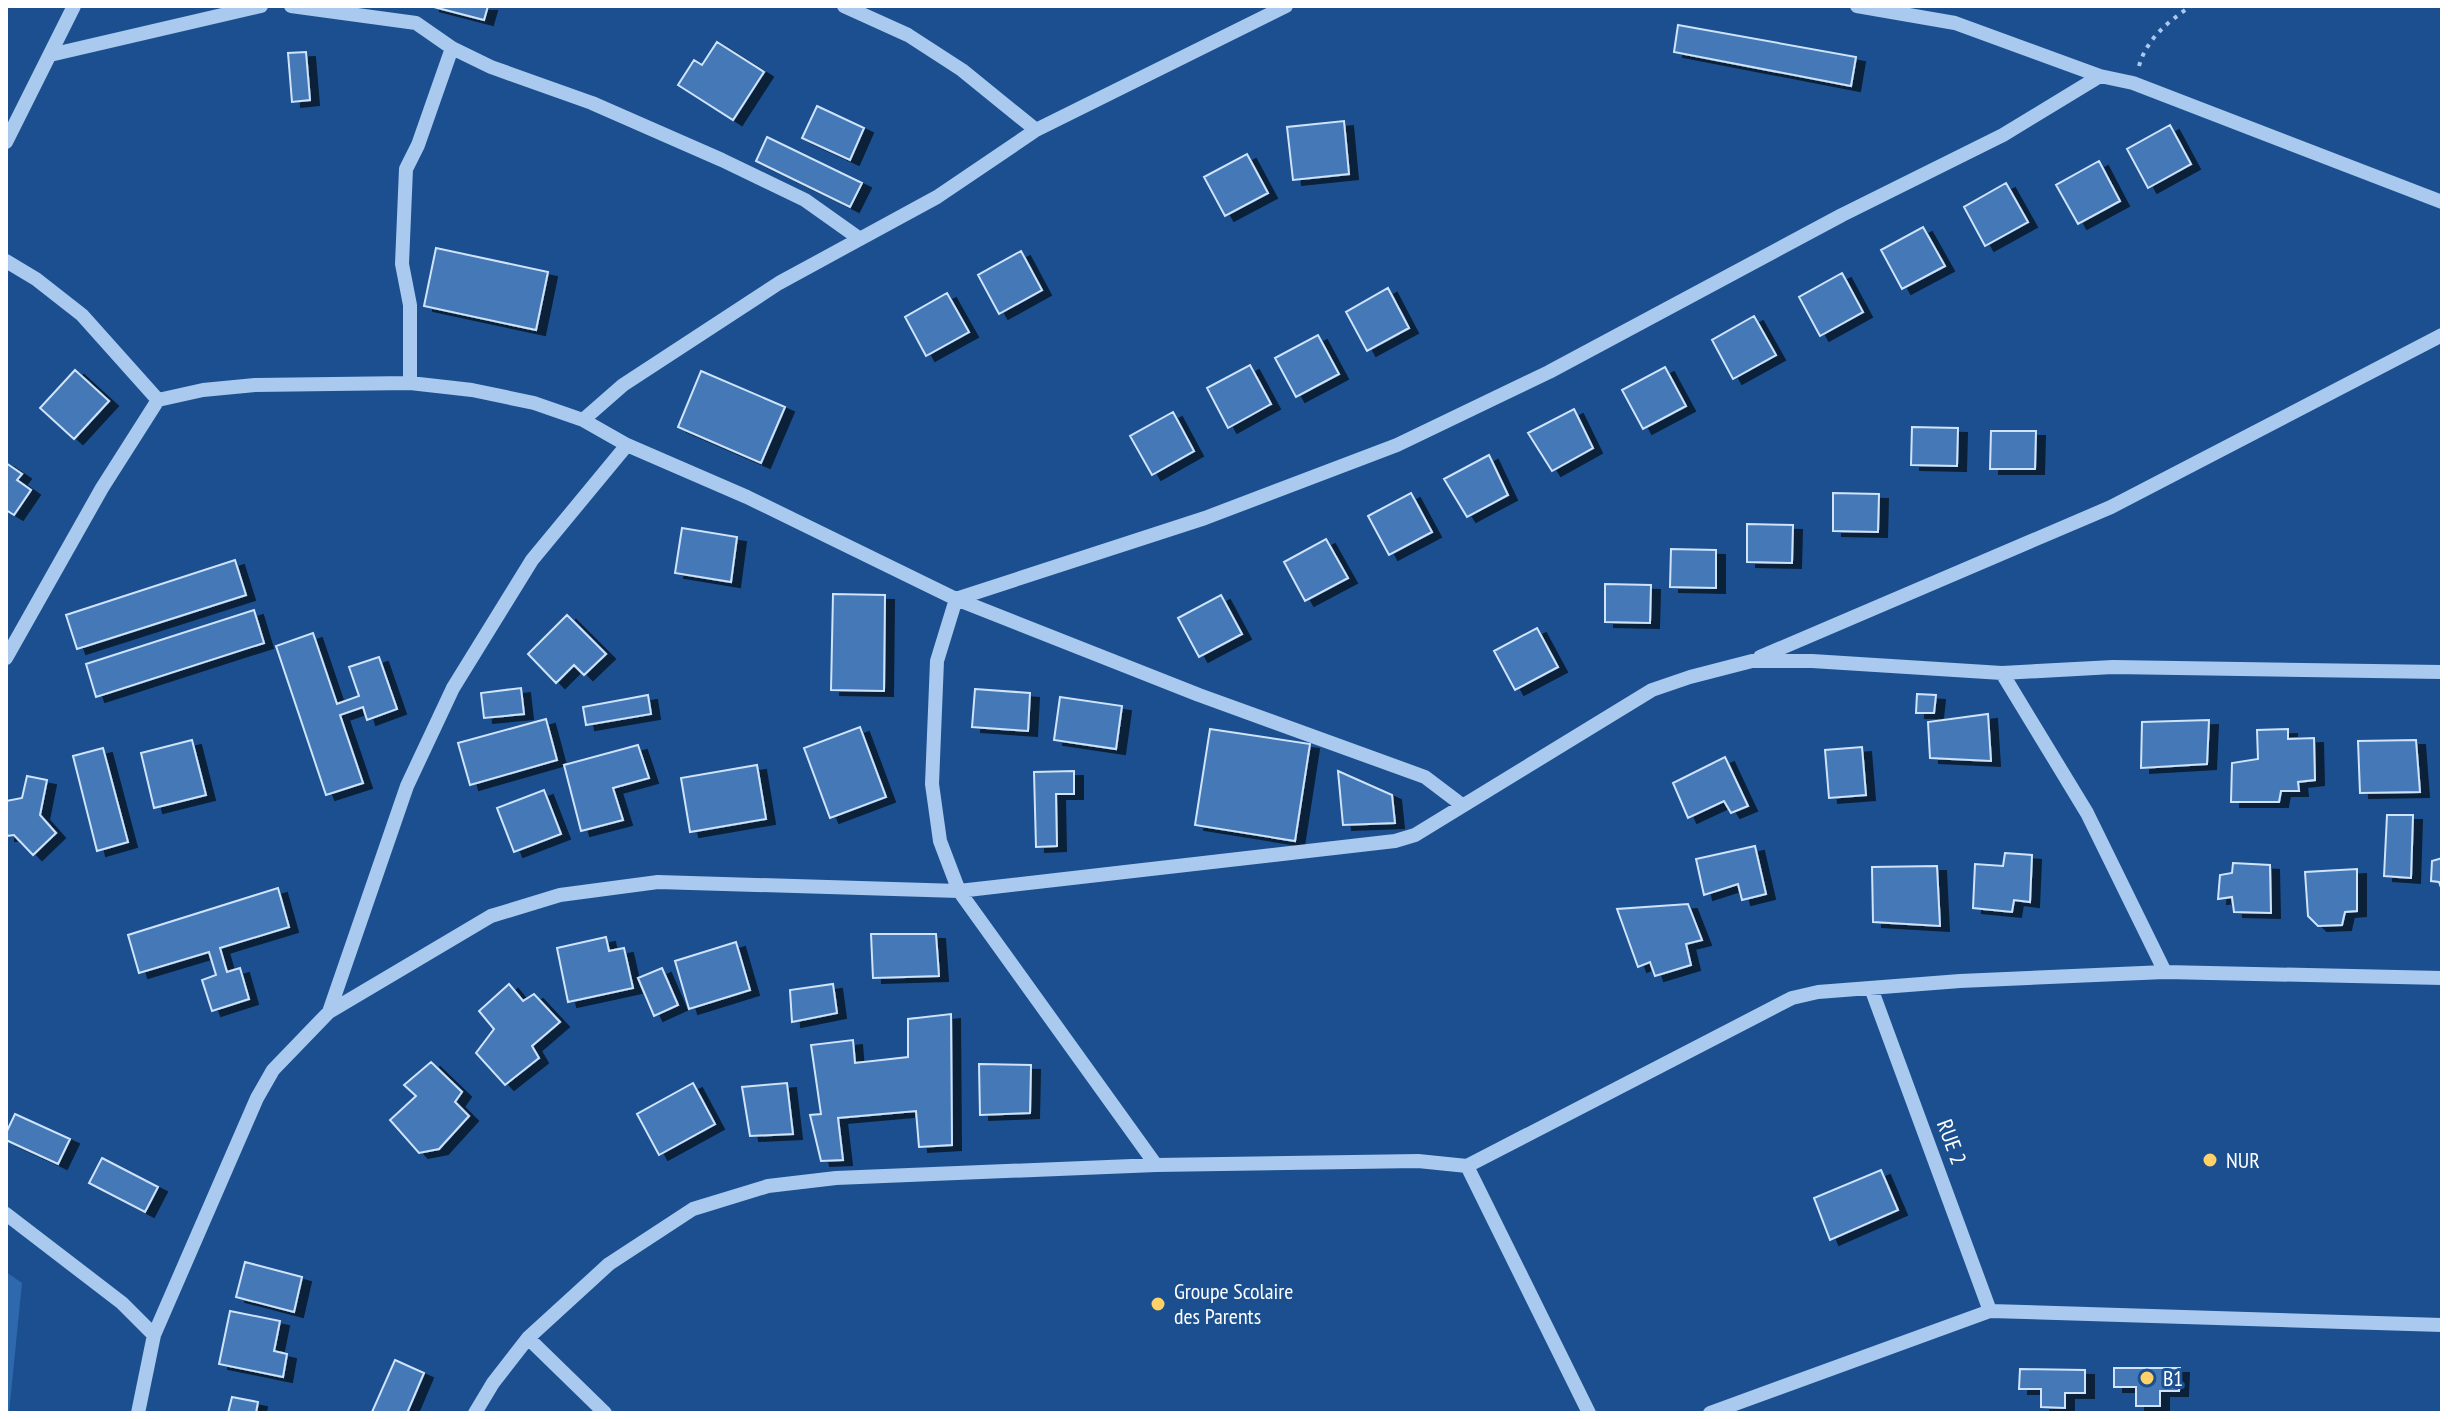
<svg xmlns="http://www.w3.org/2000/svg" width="2448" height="1419" viewBox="0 0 2448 1419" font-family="'PT Sans Narrow',sans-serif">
<defs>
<filter id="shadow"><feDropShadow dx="9" dy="5" stdDeviation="0" flood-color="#0009"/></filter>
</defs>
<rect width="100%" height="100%" fill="#1b4f8f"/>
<!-- green -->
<path fill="#2e69ad" d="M6,1272L22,1283L9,1413H6Z"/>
<!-- building -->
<path fill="#4478b7" stroke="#cfe3fa" stroke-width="2" filter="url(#shadow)" d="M430,6H488L484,20Z
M1678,25L1856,57L1851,86L1674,52Z
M717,42L764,72L733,120L678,85L694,60L702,65Z
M306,52L310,100L292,102L288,53Z
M817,106L864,128L850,160L802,138Z
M1344,121L1349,174L1293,180L1287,127Z
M2170,125L2191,164L2148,188L2127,149Z
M767,137L862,183L850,207L756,161Z
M1247,154L1268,193L1225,216L1204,177Z
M2099,161L2120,201L2078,224L2056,185Z
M2006,183L2028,222L1985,246L1964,207Z
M1923,227L1945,266L1902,289L1881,250Z
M436,248L548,272L536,330L424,306Z
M1021,251L1042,290L999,314L978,275Z
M1842,273L1863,312L1820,336L1799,297Z
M1388,288L1409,328L1367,351L1346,312Z
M947,293L969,332L926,356L905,317Z
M1754,316L1776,355L1733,379L1712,340Z
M1318,335L1339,374L1296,397L1275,358Z
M1250,365L1271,404L1228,428L1207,388Z
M1665,367L1686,406L1643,429L1622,390Z
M75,370L109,401L74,439L40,408Z
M701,371L785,407L761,463L678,427Z
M1574,409L1593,448L1552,471L1528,433Z
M1173,412L1194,451L1152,475L1130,436Z
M1912,427L1958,428L1957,466L1911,465Z
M1991,431H2036L2035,469H1990Z
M1489,455L1508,495L1467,517L1444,479Z
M6,463L22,474L17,480L31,490L14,515L6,510Z
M1411,493L1432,532L1389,555L1368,516Z
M1833,493L1879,494L1878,532L1833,531Z
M1747,524L1793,525L1792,563L1747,562Z
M682,528L737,537L731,582L675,573Z
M1326,539L1348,578L1305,601L1284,562Z
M1671,549L1716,550V588L1670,587Z
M235,560L246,595L77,649L66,615Z
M1605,584L1651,585L1650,623L1605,622Z
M833,594L885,595L884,691L831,690Z
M1221,595L1242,634L1199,657L1178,618Z
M254,610L264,643L96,697L86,664Z
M567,615L606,654L584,675L574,665L556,683L528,654Z
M1537,628L1558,667L1515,690L1494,651Z
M313,633L337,704L359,696L349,667L379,657L397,709L367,720L363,707L340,715L363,783L326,795L276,646Z
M521,688L524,714L484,718L481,693Z
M975,689L1030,693L1028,731L972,727Z
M1917,694L1936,695L1934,713H1916Z
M648,695L651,714L586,725L583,707Z
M1060,697L1122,706L1116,749L1054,740Z
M1988,714L1991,761L1930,758L1928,722Z
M546,719L557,760L470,785L458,743Z
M2209,720L2207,764L2141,768L2142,722Z
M860,727L886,797L830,818L804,748Z
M1210,729L1310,744L1295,841L1195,825Z
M2288,729V739L2314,738L2315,780L2298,782L2299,791H2281L2279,802H2231L2232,763L2258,759L2257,730Z
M192,740L206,795L154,808L141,753Z
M2416,740L2420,792L2360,793L2358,741Z
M638,745L649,778L613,788L623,820L581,831L564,765Z
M1862,747L1866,795L1829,798L1825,750Z
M103,748L128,842L97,851L73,756Z
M1725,757L1748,806L1731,813L1724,801L1688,818L1673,783Z
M757,765L766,819L690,832L681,778Z
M1074,771V794H1056L1057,846L1036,847L1034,772Z
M1338,771L1392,795L1395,823L1343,825Z
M27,776L47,780L40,815L56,833L33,855L14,835L6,836V801L22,798Z
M544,790L561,834L514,852L497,808Z
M2387,815H2413L2411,878L2384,876Z
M1755,846L1766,894L1742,900L1738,884L1704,895L1696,859Z
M2005,853L2032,855L2030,902L2014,900L2012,912L1973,908L1975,864L2003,866Z
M2442,858V890L2439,882L2431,881L2432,861Z
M2233,863L2270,865L2271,913L2234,912L2232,897L2218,899L2220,875L2232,873Z
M1937,866L1940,926L1873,922L1872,867Z
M2357,869V911L2345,912L2342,925L2318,926L2308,916L2305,872Z
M278,888L289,927L220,948L227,972L240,968L249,999L212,1011L202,980L216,975L209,952L139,973L128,935Z
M1688,904L1702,940L1686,944L1691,965L1655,976L1650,962L1638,967L1617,909Z
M871,934H936L939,976L873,978Z
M606,937L609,951L624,948L633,988L568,1002L557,948Z
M736,942L750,990L689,1009L675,961Z
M662,968L678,1005L654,1016L638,978Z
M509,984L523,1001L534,994L560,1022L532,1046L539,1058L505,1085L476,1053L494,1029L479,1011Z
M833,984L837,1013L792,1022L790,990Z
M951,1014L952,1145L919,1147L916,1111L838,1118L843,1160L821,1161L810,1115L821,1114L811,1045L853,1040L855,1063L908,1057V1019Z
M431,1062L462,1092L455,1102L469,1116L439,1149L419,1153L390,1120L416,1096L404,1085Z
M979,1064L1031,1065L1030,1113L980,1115Z
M693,1083L715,1124L659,1155L637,1114Z
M787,1083L793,1134L750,1136L742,1087Z
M15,1114L70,1139L58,1164L6,1140V1133Z
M102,1158L158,1187L145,1212L89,1183Z
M1881,1170L1898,1210L1830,1240L1814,1198Z
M245,1262L302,1277L294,1312L236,1297Z
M230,1311L280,1321L274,1351L287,1354L283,1377L219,1364Z
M395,1360L424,1373L407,1413H374L372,1412Z
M2114,1368H2180L2179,1391H2160V1406H2136V1387H2114Z
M2020,1369L2085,1370V1393H2065V1408L2041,1407V1389H2019Z
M232,1397L258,1402L256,1413H228Z"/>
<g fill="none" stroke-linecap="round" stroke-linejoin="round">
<!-- path -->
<path stroke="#a9c9ee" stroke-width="4" stroke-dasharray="4 6" stroke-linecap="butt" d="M2139,66C2147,38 2168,22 2191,6"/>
<!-- minor -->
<path stroke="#a9c9ee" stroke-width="14" d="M291,6L416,23L452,48L418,145L406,169L402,264L410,305V383
M844,6L908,35L962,70L1036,130
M1857,6L1955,23L2100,76L2133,83L2442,202
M452,48L491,67L592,103L722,160L805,200L860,239
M50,55L261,6
M6,142L74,6
M6,261L36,279L82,315L158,400
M583,420L623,385L779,283L937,197L1036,130L1286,6
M1760,657L2111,507L2442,335
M6,658L102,488L158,400L203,390L255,385L410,383L472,390L534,403L583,420L627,445L747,497L956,599L1199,695L1425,777L1462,805
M2002,673L2113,667L2442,672
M1871,988L1990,1311
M329,1012L491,916L560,895L658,882L959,891L1395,841L1415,835L1652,690L1690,677L1752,661H1812L2002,673L2087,813L2165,972
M1156,1165L959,891L940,841L932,784L937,661L956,599L1205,518L1397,445L1549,372L1842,215L2003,135L2100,76
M1467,1166L1792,998L1818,992L1960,981L2165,972L2442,978
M6,1214L122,1303L154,1335
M528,1338L605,1413
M138,1413L154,1335L257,1098L273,1070L329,1012L407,786L453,688L532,560L627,445
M475,1413L493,1383L528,1338L609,1264L693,1209L768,1186L836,1178L1156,1165L1418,1161L1467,1166L1589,1413
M1710,1413L1990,1311L2442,1325"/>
</g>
<!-- markers -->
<g fill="#ffd166" stroke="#1b4f8f" stroke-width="3">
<circle cx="2210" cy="1160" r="8"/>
<circle cx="1158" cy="1304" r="8"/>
<circle cx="2147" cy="1378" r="8"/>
</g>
<g text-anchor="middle" stroke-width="6" stroke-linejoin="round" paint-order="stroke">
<!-- street labels -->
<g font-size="22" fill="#fff" stroke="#1b4f8f">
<text transform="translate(1952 1142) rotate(70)" y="8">RUE 2</text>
</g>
<!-- poi labels -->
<g font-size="22" fill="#fff" stroke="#1b4f8f" text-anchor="start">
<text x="2226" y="1168">NUR</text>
<text x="1174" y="1299">Groupe Scolaire<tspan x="1174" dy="25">des Parents</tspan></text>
<text x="2163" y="1386">B1</text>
</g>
</g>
<!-- border -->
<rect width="2448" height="1419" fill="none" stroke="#ffffff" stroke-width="16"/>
</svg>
